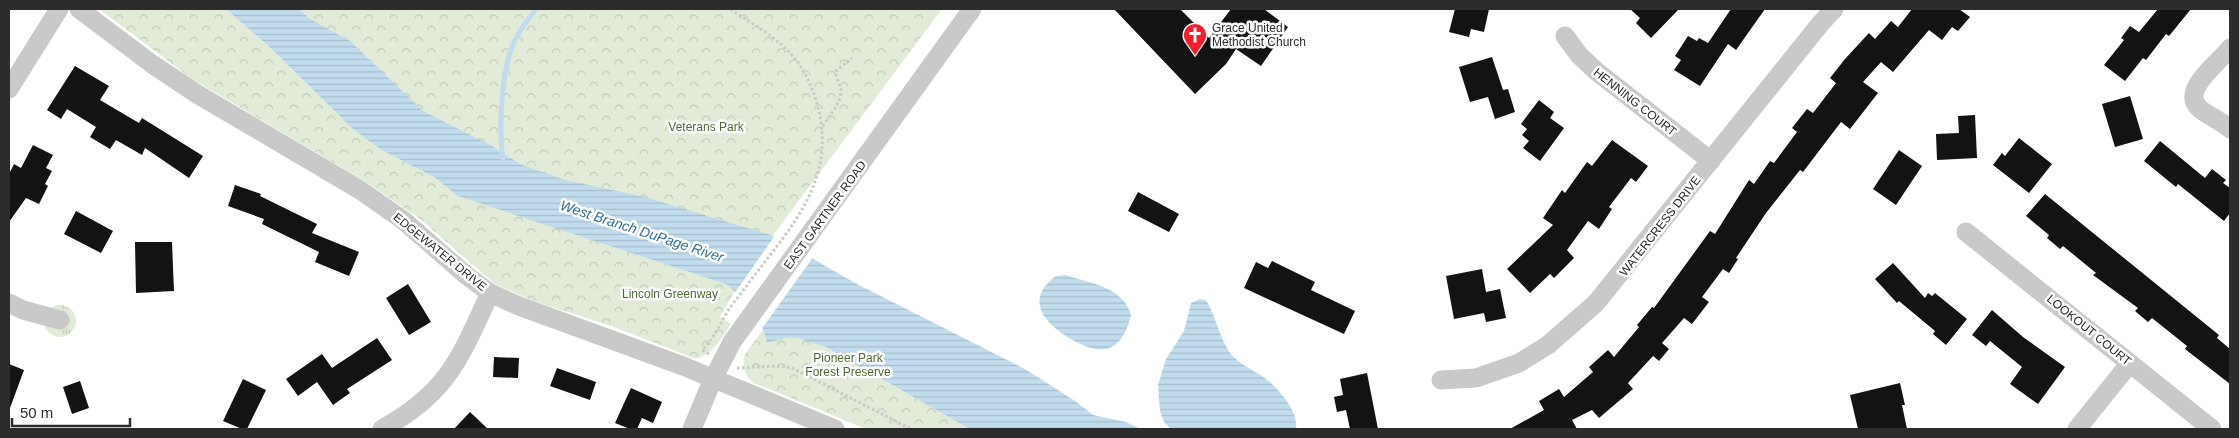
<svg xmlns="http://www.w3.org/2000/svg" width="2239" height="438" viewBox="0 0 2239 438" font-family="Helvetica,sans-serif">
<defs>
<pattern id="grass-tufts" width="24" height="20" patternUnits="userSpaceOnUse" patternTransform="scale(1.25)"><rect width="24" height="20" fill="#e2ebd7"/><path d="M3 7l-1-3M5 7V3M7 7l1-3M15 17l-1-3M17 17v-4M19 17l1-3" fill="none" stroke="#c2cab9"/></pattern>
<pattern id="park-crowns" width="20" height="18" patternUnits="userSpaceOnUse" patternTransform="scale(1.25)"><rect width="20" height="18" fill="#e2ebd7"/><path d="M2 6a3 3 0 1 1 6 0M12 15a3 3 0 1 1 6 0" fill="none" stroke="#c2cab9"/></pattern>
<pattern id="water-rules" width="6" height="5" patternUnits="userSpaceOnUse" patternTransform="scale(1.25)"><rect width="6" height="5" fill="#c1dced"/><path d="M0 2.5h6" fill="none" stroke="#a6bdcb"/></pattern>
</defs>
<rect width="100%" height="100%" fill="#fff"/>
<!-- grass -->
<path fill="url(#grass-tufts)" d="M44 321a16 16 0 1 1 32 0a16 16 0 1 1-32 0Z"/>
<!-- park -->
<path fill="url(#park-crowns)" d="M99,9H942L747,270L720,317L731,324C721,339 714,353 696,359L614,327L533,301L495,284L420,219L366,182L192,79Z
M793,290L1034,429H866L754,383C743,374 742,367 745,354Z"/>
<!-- water -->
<path fill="url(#water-rules)" d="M226,9H299L310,19L350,41L423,111L492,146L520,164L565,180L645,197L771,235L857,284L1025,369L1075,401L1093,415L1126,422L1141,429H970L826,347L797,338H785L767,343C762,318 746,300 726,284L458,196L434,177L380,149L353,129L271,48Z
M1065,275C1089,283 1123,286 1131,315C1121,356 1099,357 1066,336C1041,320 1026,298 1056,276Z
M1200,299L1206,300C1216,316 1219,337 1230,353C1239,364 1253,370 1265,378C1278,388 1299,411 1296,429H1171L1164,422L1160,411L1158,385L1166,359L1184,331L1191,303Z"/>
<!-- pier -->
<path fill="#fff" d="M776,234L814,256L761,330L750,310L734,294Z"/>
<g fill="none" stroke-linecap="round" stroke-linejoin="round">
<!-- stream -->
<path stroke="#c1dced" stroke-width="5" d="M503,158C498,129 502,68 514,42C520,30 528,19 536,9"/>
</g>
<!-- building -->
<path fill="#131313" d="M1114,9H1180L1209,38L1231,9H1264L1288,27L1261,66L1236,49L1226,64L1195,94Z
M1455,9H1489L1484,32L1471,29L1469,37L1449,32Z
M1630,9H1679L1651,38L1636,23L1640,18Z
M1731,9H1765L1736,50L1728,44L1700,86L1674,70L1681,60L1675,56L1688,36L1697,41L1699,38L1708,43Z
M1912,9H1959L1970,17L1958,31L1952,27L1942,40L1929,30L1893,72L1881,62L1863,82L1878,93L1850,129L1841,122L1803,172L1800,170L1766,213L1736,258L1738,259L1729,273L1723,269L1702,297L1709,302L1692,324L1684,318L1662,343L1669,349L1659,361L1653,356L1628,383L1633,389L1599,418L1592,410L1572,420L1577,429H1510L1544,410L1539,401L1559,389L1564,397L1593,372L1589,367L1608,350L1614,357L1639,327L1637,325L1652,307L1654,308L1710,231L1715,234L1749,180L1754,184L1770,161L1774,163L1797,132L1792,128L1807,109L1813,113L1836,83L1830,78L1845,59L1869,33L1875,39L1891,21L1898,27Z
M2158,9H2191L2169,36L2166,34L2146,60L2143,58L2125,81L2104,65L2124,40L2121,38L2130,26L2139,32Z
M1492,57L1503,90L1508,89L1515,112L1495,119L1488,97L1470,102L1459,67Z
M75,66L109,86L100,100L139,123L142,118L203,156L189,178L145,148L142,155L116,140L110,149L90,137L96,127L67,109L61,119L47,110Z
M2130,96L2143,139L2115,147L2102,104Z
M1539,100L1554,112L1550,118L1564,128L1540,161L1523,148L1529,141L1522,135L1527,129L1521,124Z
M1975,115L1977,158L1937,160L1936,134L1959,133L1958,116Z
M2019,138L2052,164L2029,193L1993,165L2002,153L2005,156Z
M1612,140L1648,166L1636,182L1631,178L1609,207L1612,209L1599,229L1588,221L1567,250L1574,258L1554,278L1550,274L1530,293L1507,269L1553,225L1543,218L1562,190L1565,193L1587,162L1592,166Z
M2160,141L2205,178L2212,169L2226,180L2223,183L2230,188V213L2224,221L2178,184L2176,187L2144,161Z
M33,145L53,155L46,168L52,171L45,184L48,186L39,204L26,198L9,222V174L14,164L21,168Z
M1899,150L1922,166L1896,205L1873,189Z
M235,185L261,194L260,196L317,224L312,233L359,252L349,276L315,262L319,252L262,224L264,219L228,206Z
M1138,192L1179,214L1169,232L1128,211Z
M2045,194L2219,335L2217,338L2230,349V384L2185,349L2187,346L2152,318L2148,322L2135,311L2138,308L2093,275L2096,273L2063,246L2060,249L2047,238L2049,235L2026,216Z
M76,211L113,231L101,253L64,234Z
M135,242H172L174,291L136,293Z
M1272,261L1315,282L1311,290L1355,311L1344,334L1244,288L1256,262L1268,268Z
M1893,263L1925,298L1928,293L1932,296L1935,293L1967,319L1946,345L1933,334L1935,331L1899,301L1897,303L1875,279Z
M1482,269L1486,292L1500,289L1506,318L1486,322L1484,313L1454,319L1446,276Z
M408,284L431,322L409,335L386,298Z
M1992,310L2023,337L2065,367L2038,404L2010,384L2022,367L1990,341L1986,346L1972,335Z
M377,338L392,360L347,389L350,393L333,405L317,382L298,396L286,379L322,354L332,368Z
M494,357L519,358L518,378L493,377Z
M9,364L24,370L10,408H9Z
M557,368L596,382L590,400L550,386Z
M1367,373L1378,429H1350L1346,410L1337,412L1334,397L1343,395L1340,379Z
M243,379L266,390L247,429H242L223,421Z
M80,381L89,408L72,414L63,387Z
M1900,383L1905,405H1902L1907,429H1858L1850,395Z
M631,388L662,402L653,423L642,418L637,429H630L615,423Z
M470,412L488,429H454Z"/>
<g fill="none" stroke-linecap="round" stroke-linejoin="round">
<!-- path -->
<path stroke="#c9c9c9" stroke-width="3" stroke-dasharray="2.5 2.5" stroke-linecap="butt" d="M823,126C829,116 842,102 841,90C840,83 835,78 836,71L852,58
M709,354L702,350C714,338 720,324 729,309C737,298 746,287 754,276C794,224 836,178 818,107C812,86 804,67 788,51C772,34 749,22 730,9
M737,368L776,366L792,368L911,429"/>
<!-- minor -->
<path stroke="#c9c9c9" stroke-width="19" d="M79,9L152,64L197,94L360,190L403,220L466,275L490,293L519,306L683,366L835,429
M1565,36L1579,55L1596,71L1711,161
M2230,48C2219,63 2179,90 2200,109C2209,116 2221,121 2230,129
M9,89L59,9
M1966,232L2212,429
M9,303L23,310L60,320
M1441,380L1476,378L1519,363L1548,345L1596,303L1821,23L1834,9
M382,429C448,393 460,358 490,293
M692,429L713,379L732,342L972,9
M2077,429L2130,363"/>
</g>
<!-- icons -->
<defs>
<g id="church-pin" transform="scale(1.25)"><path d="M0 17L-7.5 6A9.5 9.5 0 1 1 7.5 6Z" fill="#f31d2e" stroke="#fff"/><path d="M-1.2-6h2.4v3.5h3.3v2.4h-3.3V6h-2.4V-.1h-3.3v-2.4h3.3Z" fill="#fff"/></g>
</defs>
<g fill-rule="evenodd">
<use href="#church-pin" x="1195" y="35"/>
</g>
<g text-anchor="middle" stroke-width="5" stroke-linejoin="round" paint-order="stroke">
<!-- poi labels -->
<g font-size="12" fill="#2c2c2c" stroke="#fff" text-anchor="start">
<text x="1212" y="32">Grace United<tspan x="1212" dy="14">Methodist Church</tspan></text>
</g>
<!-- street labels -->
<g font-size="12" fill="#2c2c2c" stroke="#fff">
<text transform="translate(1635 102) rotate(38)" y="4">HENNING COURT</text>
<text transform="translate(825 215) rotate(-54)" y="4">EAST GARTNER ROAD</text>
<text transform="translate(1660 226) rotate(-52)" y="4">WATERCRESS DRIVE</text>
<text transform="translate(440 252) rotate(39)" y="4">EDGEWATER DRIVE</text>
<text transform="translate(2089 330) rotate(39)" y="4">LOOKOUT COURT</text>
</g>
<!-- park labels -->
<g font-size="12" fill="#4f6a36" stroke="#fff">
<text x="706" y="131">Veterans Park</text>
<text x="670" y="298">Lincoln Greenway</text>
<text x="848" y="362">Pioneer Park<tspan x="848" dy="14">Forest Preserve</tspan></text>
</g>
<!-- water labels -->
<g font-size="14" font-style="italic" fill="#346f93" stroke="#fff">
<text transform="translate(642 231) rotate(18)" y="5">West Branch DuPage River</text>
</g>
</g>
<!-- border -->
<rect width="2239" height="438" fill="none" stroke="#2c2c2c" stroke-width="20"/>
<!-- scale -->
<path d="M12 418v8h118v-8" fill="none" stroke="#2c2c2c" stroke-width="2.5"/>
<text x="20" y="418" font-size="15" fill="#2c2c2c" stroke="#ffffff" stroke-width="4" paint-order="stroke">50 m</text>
</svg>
